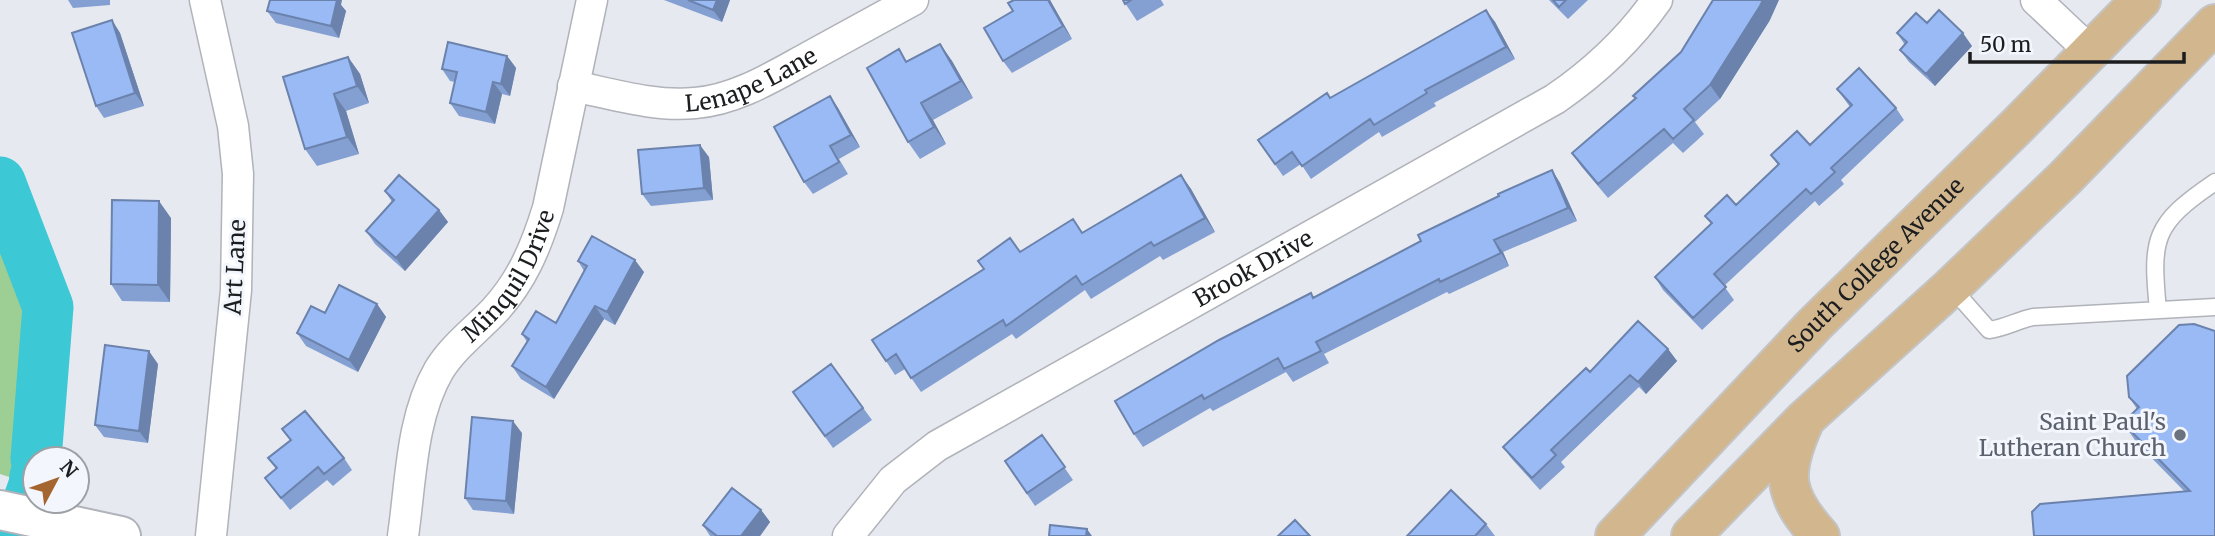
<svg xmlns="http://www.w3.org/2000/svg" width="2215" height="536" viewBox="0 0 2215 536" font-family="Merriweather,serif">
<rect width="100%" height="100%" fill="#e6e9f0"/>
<!-- green -->
<path fill="#9dce93" d="M0,182L48,307L34,485L0,474Z"/>
<g fill="none" stroke-linecap="round" stroke-linejoin="round">
<!-- river -->
<path stroke="#3cc8d5" stroke-width="51" d="M0,182L48,307L36,459
M16,536L34,485L35,476"/>
<!-- lane casing -->
<g stroke="#b0b3b9" stroke-width="19">
<path id="lane" d="M1951,287L1989,330C2005,328 2018,320 2033,317L2215,307
M2158,310C2151,238 2153,224 2215,182"/>
</g>
<!-- street casing -->
<g stroke="#b0b3b9" stroke-width="33">
<g id="street">
<path d="M205,0L233,126L238,174L236,290L211,536"/>
<path d="M2036,0L2091,52"/>
<path id="s1" d="M573,86C612,94 655,107 695,103C736,100 774,76 809,57C843,38 878,19 913,0"/>
<path id="s2" d="M403,536C411,481 411,418 439,370C453,347 476,330 494,311C522,281 536,247 548,208L592,0"/>
<path id="s3" d="M848,536L893,480L937,446L1555,99C1596,71 1629,40 1657,0"/>
</g>
</g>
<!-- secondary casing -->
<g stroke="#b0b3b9" stroke-width="42">
<path id="secondary" d="M0,510L121,536"/>
</g>
<!-- primary casing -->
<g stroke="#c4c4c5" stroke-width="42">
<g id="primary">
<path d="M1803,424C1781,474 1783,495 1820,536"/>
<path id="s4" d="M1615,536L1815,324L2018,125L2141,0"/>
<path d="M1691,536L1805,419L1951,287L2065,178L2215,24"/>
</g>
</g>
<!-- lane -->
<use href="#lane" stroke="#fff" stroke-width="16"/>
<!-- street -->
<use href="#street" stroke="#fff" stroke-width="30"/>
<!-- secondary -->
<use href="#secondary" stroke="#fff" stroke-width="38"/>
<!-- primary -->
<use href="#primary" stroke="#d1b68e" stroke-width="38"/>
</g>
<!-- wall -->
<path fill="#84a0d3" d="M68,0H110V5L73,8Z
M664,0H730L722,22Z
M1050,0L1072,39L1012,73L1003,61Z
M1123,0H1161L1164,5L1137,21Z
M1549,0H1588L1568,19Z
M341,5L346,11L339,38L276,23L267,11Z
M1486,10L1495,22L1515,59L1434,103L1436,106L1382,137L1379,132L1311,179L1301,164L1283,176L1258,140L1330,98Z
M112,20L120,33L144,106L104,118L96,106Z
M1770,20L1720,99L1695,122L1704,134L1683,153L1673,143L1608,198L1581,166L1572,153Z
M1927,23L1972,46L1935,86L1909,62L1900,50L1905,45L1897,33Z
M940,44L952,61L973,98L933,120L946,144L920,159L908,142V61Z
M507,56L516,68L510,96L502,94L495,124L459,116L450,103L455,82L450,81L442,69Z
M348,57L360,74L369,103L346,111L359,154L317,166L305,149Z
M1837,89L1896,108L1904,120L1841,180L1844,184L1819,206L1815,201L1724,286L1734,300L1702,330L1663,290L1655,277L1711,224L1705,216L1736,205L1778,165L1771,155L1810,145L1850,107Z
M830,96L838,108L860,147L839,159L848,174L813,194L804,182Z
M709,157L713,200L651,206L642,194Z
M1552,170L1560,183L1577,221L1503,252L1509,266L1449,294L1447,292L1324,354L1329,363L1293,382L1286,372L1213,411L1210,408L1143,447L1134,434L1314,297L1421,241L1499,196Z
M1181,175L1191,189L1215,232L1163,260L1160,256L1091,299L1085,290L1016,339L1012,334L921,392L905,369L895,375L886,361L1073,219L1083,233Z
M385,191L439,210L448,222L405,271L375,244L366,231L392,202Z
M171,218L170,302L122,301L111,284Z
M578,261L644,272L615,325L604,319L554,399L521,379L512,366L527,342L522,334L556,323L584,271Z
M377,304L386,317L358,372L306,346L297,333L325,313Z
M2194,324L2215,536L2184,491L2137,443L2123,423L2137,409L2129,397Z
M1668,349L1677,361L1646,394L1639,387L1561,462L1565,467L1540,490L1512,459L1503,447L1590,372Z
M158,364L148,443L104,437L95,425Z
M831,364L872,420L833,448L793,392Z
M282,429L344,458L352,470L333,486L327,480L290,510L265,478L276,469L268,458L290,440Z
M522,433L514,514L473,510L465,498Z
M1042,435L1073,480L1035,506L1005,461Z
M761,510L770,522L760,536H710L703,525Z
M1486,524L1495,536H1407Z"/>
<!-- shaded-wall -->
<path fill="#6b82ac" d="M333,0H342L341,5L346,11L339,38L331,26Z
M717,0H730L722,22L713,10Z
M1048,0H1050L1072,39L1063,26Z
M1763,0H1779L1770,20L1720,99L1710,85Z
M1486,10L1495,22L1515,59L1506,47Z
M112,20L120,33L144,106L135,93Z
M1963,33L1972,46L1935,86L1926,74Z
M940,44L952,61L973,98L961,81Z
M507,56L516,68L510,96L501,84Z
M348,57L360,74L369,103L357,86Z
M493,82L502,94L495,124L486,112Z
M334,94L346,111L359,154L347,137Z
M830,96L838,108L860,147L851,135Z
M921,103L933,120L946,144L934,127Z
M700,145L709,157L713,200L704,188Z
M1552,170L1560,183L1577,221L1568,208Z
M1181,175L1191,189L1215,232L1205,218Z
M159,201L171,218L170,302L158,285Z
M439,210L448,222L405,271L396,258Z
M1494,240L1503,252L1509,266L1501,253Z
M635,260L644,272L615,325L607,312Z
M377,304L386,317L358,372L349,360Z
M595,306L604,319L554,399L546,387Z
M1668,349L1677,361L1646,394L1638,382Z
M149,351L158,364L148,443L139,431Z
M513,421L522,433L514,514L506,501Z
M761,510L770,522L760,536H741Z
M1087,529L1092,536H1086Z"/>
<!-- building -->
<path fill="#99baf5" stroke="#6b82ac" stroke-width="2" d="M270,0H337L331,26L267,11Z
M688,0H717L713,10Z
M1014,0H1048L1063,26L1003,61L984,28L1013,11L1008,3Z
M1123,0H1131L1125,4Z
M1553,0H1566L1559,7Z
M1713,0H1763L1760,6L1710,85L1684,109L1694,120L1673,139L1664,129L1598,184L1572,153L1636,98L1633,96L1681,52Z
M1486,10L1506,47L1425,90L1427,93L1374,125L1370,119L1302,166L1292,152L1275,164L1258,140L1327,93L1330,98Z
M1939,10L1963,33L1926,74L1900,50L1907,42L1897,33L1916,13L1927,23Z
M112,20L135,93L96,106L72,33Z
M448,42L507,56L501,84L493,82L486,112L450,103L457,72L442,69Z
M940,44L961,81L921,103L934,127L908,142L867,68L899,49L906,62Z
M348,57L357,86L334,94L347,137L305,149L283,77Z
M1859,68L1896,108L1831,168L1835,172L1811,194L1806,189L1714,274L1726,287L1693,318L1655,277L1712,223L1705,216L1727,195L1736,205L1779,164L1771,155L1797,131L1810,145L1852,105L1837,89Z
M830,96L851,135L830,146L839,162L804,182L774,127Z
M700,145L704,188L642,194L638,150Z
M1552,170L1568,208L1494,240L1501,253L1440,282L1439,279L1316,342L1321,351L1284,369L1278,358L1204,399L1202,395L1134,434L1115,401L1219,340L1311,293L1313,298L1421,241L1418,235L1499,196L1498,194Z
M399,175L439,210L396,258L366,231L394,200L385,191Z
M1181,175L1205,218L1154,246L1151,242L1082,285L1076,276L1006,326L1003,320L911,378L896,354L886,361L872,340L984,269L978,261L1010,238L1020,252L1073,219L1082,233Z
M112,200L159,201L158,285L111,284Z
M592,236L635,260L607,312L595,306L546,387L512,366L529,339L522,334L536,311L556,323L587,266L578,261Z
M339,285L377,304L349,360L297,333L311,306L325,313Z
M1638,321L1668,349L1638,382L1630,375L1551,450L1556,455L1532,478L1503,447L1586,368L1590,372Z
M2194,324L2215,331V536H2034L2032,512L2040,504L2190,491L2123,423L2139,407L2129,397L2127,376L2179,325Z
M105,345L149,351L139,431L95,425Z
M831,364L863,408L825,436L793,392Z
M305,411L344,458L324,474L318,467L281,498L265,478L277,468L268,458L291,440L282,429Z
M472,417L513,421L506,501L465,498Z
M1042,435L1065,467L1027,493L1005,461Z
M732,488L761,510L741,536H717L703,525Z
M1451,490L1486,524L1475,536H1407Z
M1295,520L1310,536H1278Z
M1050,525L1087,529L1086,536H1049Z"/>
<!-- markers -->
<circle fill="#6b7280" stroke="#f3f7fd" stroke-width="2.5" cx="2180" cy="435" r="7"/>
<g text-anchor="middle" stroke-width="6" stroke-linejoin="round" paint-order="stroke">
<!-- street labels -->
<g font-size="23" fill="#1b1d1f" stroke="#f3f7fd">
<text dy="8" stroke="none"><textPath href="#s1" startOffset="184">Lenape Lane</textPath></text>
<text dy="8" stroke="none"><textPath href="#s4" startOffset="376">South College Avenue</textPath></text>
<text transform="translate(235 267) rotate(-87)" y="8">Art Lane</text>
<text dy="8" stroke="none"><textPath href="#s3" startOffset="490">Brook Drive</textPath></text>
<text dy="8" stroke="none"><textPath href="#s2" startOffset="290">Minquil Drive</textPath></text>
</g>
<!-- worship labels -->
<g font-size="23" fill="#5b616d" stroke="#f3f7fd" text-anchor="end">
<text x="2166" y="430">Saint Paul's<tspan x="2166" dy="26">Lutheran Church</tspan></text>
</g>
</g>
<!-- north arrow -->
<g transform="translate(56 480) rotate(49)"><circle r="33" fill="#f3f7fd" stroke="#9da0a4" stroke-width="2"/>
<path d="M0-5L12 26L0 18L-12 26Z" fill="#a5652e"/>
<text y="-10" font-size="19" font-weight="bold" text-anchor="middle" fill="#1b1d1f">N</text>
</g>
<!-- scale -->
<path d="M1970 52v10h214v-10" fill="none" stroke="#1b1d1f" stroke-width="3.5"/>
<text x="1980" y="52" font-size="21" fill="#1b1d1f" stroke="#f3f7fd" stroke-width="5" paint-order="stroke">50 m</text>
</svg>
